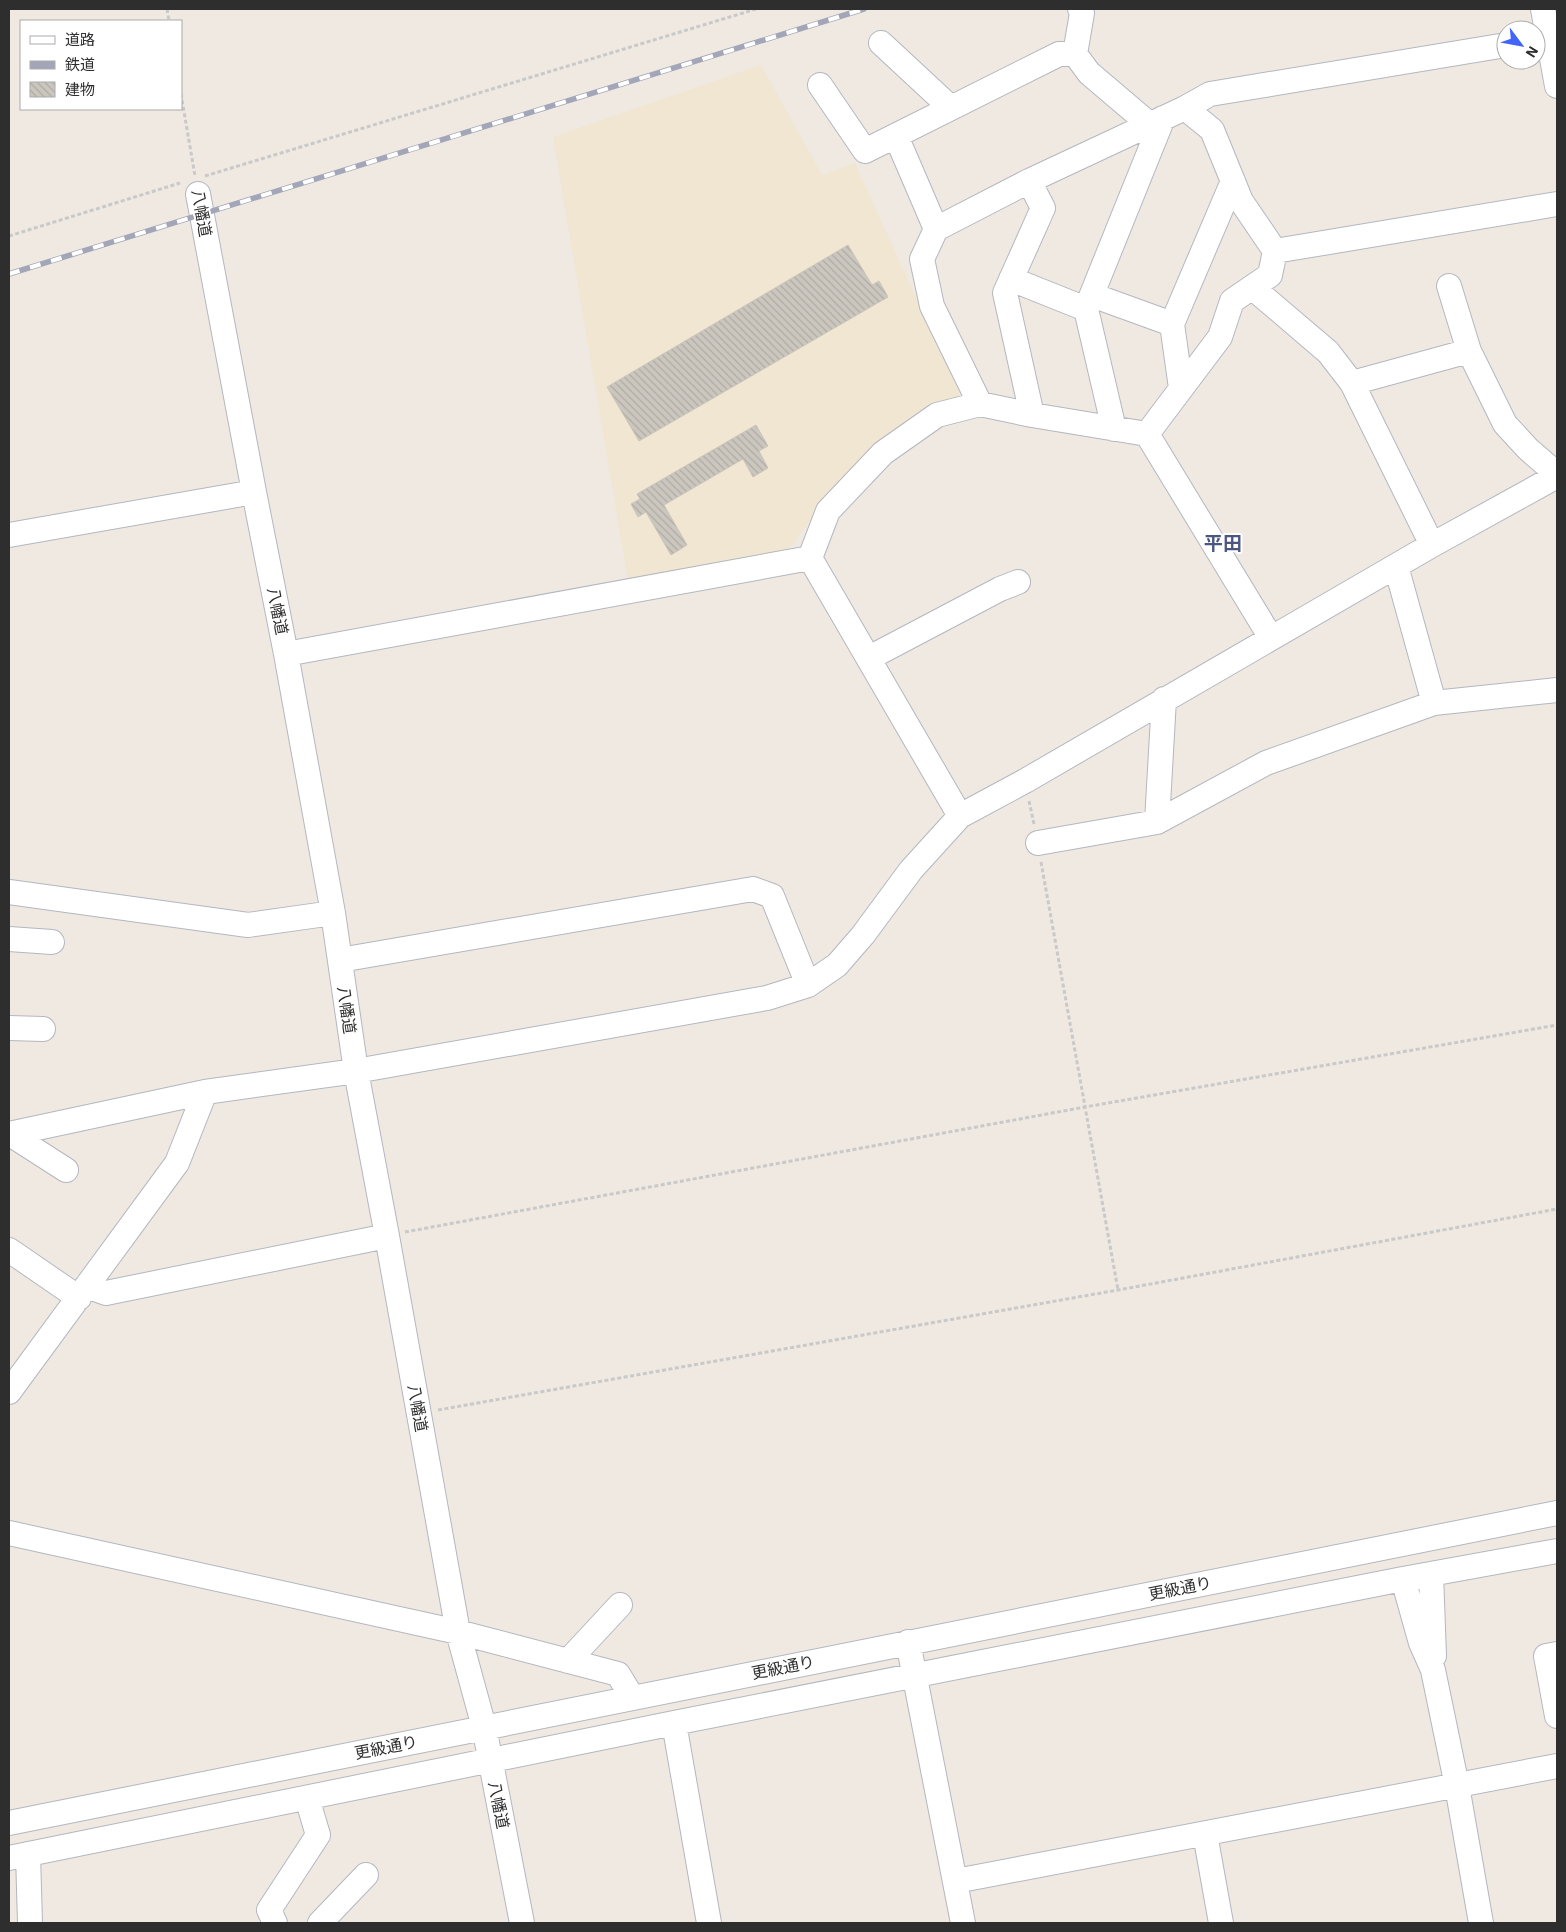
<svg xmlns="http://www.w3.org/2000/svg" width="1566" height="1932" viewBox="0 0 1566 1932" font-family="'IBM Plex Sans','Noto Sans JP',sans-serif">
<defs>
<pattern id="building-back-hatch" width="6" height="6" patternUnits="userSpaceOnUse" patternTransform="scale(1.25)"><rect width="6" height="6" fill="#cbc7bf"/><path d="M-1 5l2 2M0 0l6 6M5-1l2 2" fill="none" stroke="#afaba4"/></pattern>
</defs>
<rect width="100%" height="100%" fill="#efe9e1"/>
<!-- education -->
<path fill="#f0e6d1" d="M761,65L822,175L855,163L961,397L901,428L840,480L789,549L628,581L553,137Z"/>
<!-- building -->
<path fill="url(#building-back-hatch)" stroke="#cbc5ba" d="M848,245L872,285L879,281L888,297L639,441L607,387Z
M756,425L768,446L759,451L768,468L753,477L743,459L664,505L687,545L671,555L646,512L638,517L631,504L640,499L637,494Z"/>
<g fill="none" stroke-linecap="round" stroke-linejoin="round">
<!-- minor casing -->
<g stroke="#b4b7c1" stroke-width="26">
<path id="minor" d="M1080,9L1082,13L1075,54L1089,73L1149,124
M1543,9L1557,86
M881,43L951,108
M820,85L865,151L1059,54H1075
M896,136L936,229
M1029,181L1043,208L1005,293L1032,415
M198,194L254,492L286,654L333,913L356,1071L387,1236L458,1632L484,1727L522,1923
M1275,251L1557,204
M1011,279L1086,309
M1449,286L1469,351L1505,424L1528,449L1557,474
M1253,288L1328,352L1352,383L1432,545
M1092,295L1172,324
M1352,383L1469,351
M1181,388L1172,324L1233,181
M980,404L932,306L922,259L936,229L1029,181L1185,108L1210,94L1506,45
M1114,429L1086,309L1163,118
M1147,434L1271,638
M9,535L254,492
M810,558L828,511L883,453L937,415L980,404L1032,415L1147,434L1220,337L1232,301L1270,275L1275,251L1241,201L1212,130L1185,108
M810,558L960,816
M1396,566L1434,703
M286,654L810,558
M869,658L1000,589L1018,582
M1157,822L1164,699
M1038,843L1157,822L1266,763L1434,703L1557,690
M9,892L248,925L333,913
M9,939L52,942
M340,960L753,889L772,896L808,985
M9,1028L43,1029
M9,1134L205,1092L356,1071L767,998L808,985L837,965L863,935L911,870L960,816L1025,781L1432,545L1557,476
M10,1134L66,1170
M9,1250L79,1298
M87,1286L106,1293L387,1236
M9,1392L177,1163L205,1092
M9,1533L458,1632L618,1674L632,1697
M1431,1574L1434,1656
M1403,1579L1421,1643L1433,1670L1457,1786L1481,1923
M908,1642L963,1923
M1557,1654L1546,1656L1557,1716
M568,1661L620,1605
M674,1723L709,1923
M9,1823L1557,1513
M1205,1834L1221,1923
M28,1854L30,1923
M9,1858L674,1723L1403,1579L1557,1551
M956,1881L1557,1766
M275,1923L269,1910L318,1835L307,1798
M320,1923L366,1875"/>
</g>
<!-- path -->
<path stroke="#c9c9c9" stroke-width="3" stroke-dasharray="4 2.5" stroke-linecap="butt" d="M167,9L169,21
M181,94L195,176
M205,176L756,9
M9,236L180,183
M1029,801L1034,824
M1041,862L1118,1290
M405,1232L1085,1107L1557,1025
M438,1410L1118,1290L1557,1209"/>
<!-- minor -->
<use href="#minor" stroke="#fff" stroke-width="24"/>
<!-- rail casing -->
<g stroke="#a3a6b8" stroke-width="5.5">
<path id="rail" d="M9,274L864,9"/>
</g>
<!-- rail -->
<use href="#rail" stroke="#fff" stroke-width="4" stroke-dasharray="11" stroke-linecap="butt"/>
</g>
<g text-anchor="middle" stroke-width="4" stroke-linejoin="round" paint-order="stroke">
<!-- street labels -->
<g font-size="16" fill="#2e2e2e" stroke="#fff">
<text transform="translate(202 213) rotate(80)" y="6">八幡道</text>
<text transform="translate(278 611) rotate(79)" y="6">八幡道</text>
<text transform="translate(347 1010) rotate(82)" y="6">八幡道</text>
<text transform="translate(418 1408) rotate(80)" y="6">八幡道</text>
<text transform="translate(1180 1588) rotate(-11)" y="6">更級通り</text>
<text transform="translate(783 1667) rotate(-11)" y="6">更級通り</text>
<text transform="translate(386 1747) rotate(-11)" y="6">更級通り</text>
<text transform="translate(499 1805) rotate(79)" y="6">八幡道</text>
</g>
<!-- quarter labels -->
<g font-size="19" font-weight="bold" fill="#4d5680" stroke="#fff">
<text x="1223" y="550">平田</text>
</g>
</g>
<!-- border -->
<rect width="1566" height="1932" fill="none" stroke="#2e2e2e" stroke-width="20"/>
<!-- legend -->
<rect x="20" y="20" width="162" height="90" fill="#ffffff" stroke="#ababab"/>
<rect x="30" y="36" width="25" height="8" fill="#ffffff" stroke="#ababab"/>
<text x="65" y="45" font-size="15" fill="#2e2e2e">道路</text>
<rect x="30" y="61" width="25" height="8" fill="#a3a6b8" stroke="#ababab"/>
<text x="65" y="70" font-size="15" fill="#2e2e2e">鉄道</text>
<rect x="30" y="82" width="25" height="15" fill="url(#building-back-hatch)" stroke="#ababab"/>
<text x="65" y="95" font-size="15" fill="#2e2e2e">建物</text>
<!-- north arrow -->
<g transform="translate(1521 45) rotate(122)"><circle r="24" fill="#ffffff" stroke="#ababab"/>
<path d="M0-4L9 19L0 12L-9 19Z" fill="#4264fb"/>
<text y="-8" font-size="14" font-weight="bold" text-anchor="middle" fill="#2e2e2e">N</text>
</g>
</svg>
